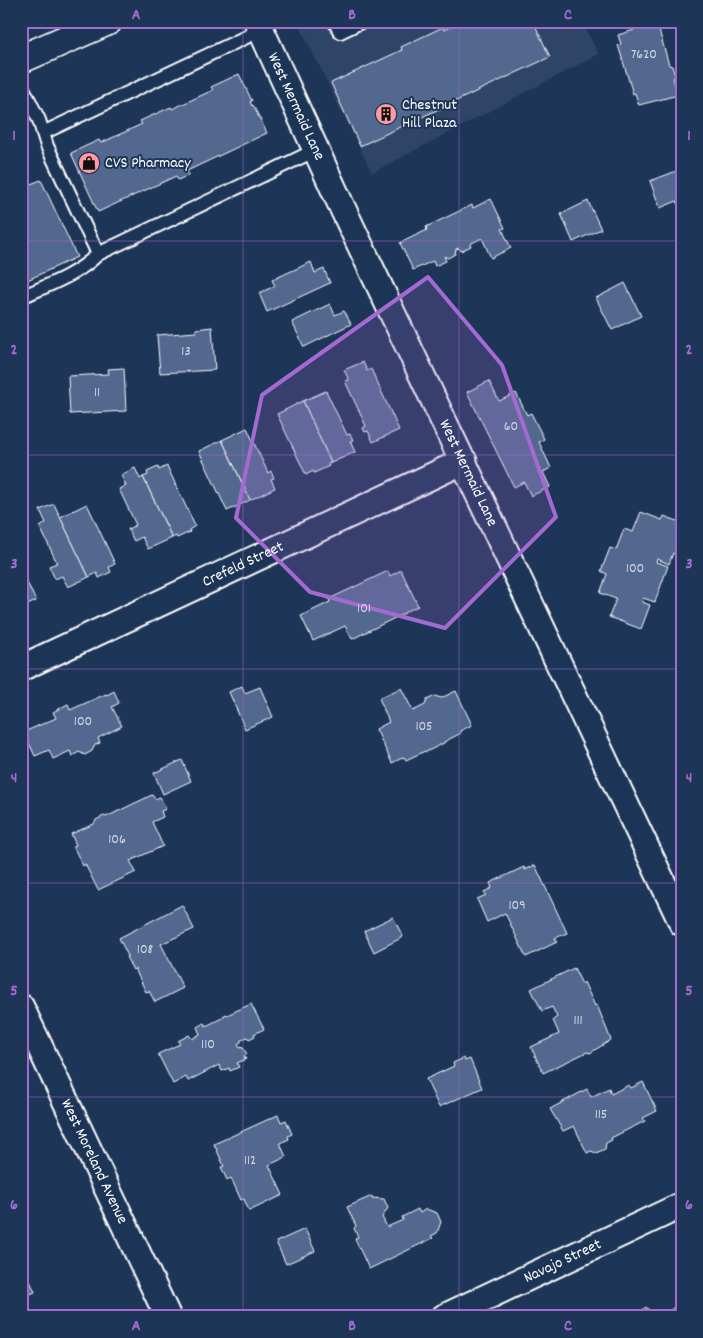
<svg xmlns="http://www.w3.org/2000/svg" width="703" height="1338" viewBox="0 0 703 1338" font-family="Dekko,sans-serif">
  <rect width="100%" height="100%" fill="#1d3557"/>
  <filter id="ink" filterUnits="userSpaceOnUse"><feTurbulence type="fractalNoise" baseFrequency=".02" numOctaves="2"/><feDisplacementMap in="SourceGraphic" scale="10" xChannelSelector="R" yChannelSelector="G"/><feConvolveMatrix kernelMatrix="1 2 1 2 8 2 1 2 1" color-interpolation-filters="sRGB"/></filter>
  <g filter="url(#ink)">
    <!-- built -->
    <path fill="#2d4468" d="M297 21H581L599 54 372 173Z"/>
    <!-- building -->
    <g fill="#52688f" stroke="#fff">
      <path d="M462 21H533L550 57 360 146 331 83 402 50 401 47 443 27 444 30Z"/>
      <path d="M657 23 669 65 672 66 675 76 673 78 678 95 639 105 635 93 633 94 618 45 621 44 618 35 634 30 633 28 643 25V27Z"/>
      <path d="M239 74 252 101 250 102 252 106 253 105 267 133 187 171 189 175 178 180 176 176 98 212 71 153 99 140 101 143 142 124 140 121 171 107 172 109 213 90 211 87Z"/>
      <path d="M682 169V212L677 201 660 208 650 181Z"/>
      <path d="M41 180 77 257 21 283V183L26 181 28 185Z"/>
      <path d="M491 199 505 228 502 229 511 248 491 258 482 238 470 244 471 246 461 251 459 248 456 249 455 254 448 258 444 256 446 261 435 266 433 261 413 270 400 243 427 230 426 227 472 205 473 208Z"/>
      <path d="M588 201 601 229 573 242 561 214Z"/>
      <path d="M311 262 315 273 324 269 330 283 267 312 259 293 275 286 272 280Z"/>
      <path d="M625 283 641 316 612 330 596 298Z"/>
      <path d="M330 304 335 315 344 311 351 324 304 347 292 322Z"/>
      <path d="M212 327 215 370 160 373 157 335 196 332V329Z"/>
      <path d="M363 362 367 371 371 369 399 430 373 442 368 431 365 432 363 428 366 426 345 381 349 380 344 370Z"/>
      <path d="M124 368 126 411 70 414 68 376 109 374 108 369Z"/>
      <path d="M489 381 499 401 516 393 527 415 531 413 544 439 539 442 551 468 543 472 550 487 531 496 524 482 514 487 467 392Z"/>
      <path d="M326 391 347 435 350 434 353 440 350 441 355 452 331 463 303 401Z"/>
      <path d="M303 401 331 463 328 464 329 466 314 473 313 471 306 475 277 414Z"/>
      <path d="M247 428 268 473 271 471 274 478 271 479 275 488 250 500 222 440Z"/>
      <path d="M222 440 250 500 227 511 199 451Z"/>
      <path d="M167 466 195 526 189 530 190 532 177 538 176 536 172 538 143 477 148 475 147 472 158 467 159 470Z"/>
      <path d="M135 468 140 479 143 477 172 538 148 549 142 537 134 541 128 529 136 525 119 489 126 486 121 475Z"/>
      <path d="M54 504 89 577 68 587 62 576 55 579 49 566 57 563 40 527 46 523 40 510Z"/>
      <path d="M87 504 115 564 109 567 111 572 99 578 97 573 89 577 60 517Z"/>
      <path d="M641 512 662 520 664 516 680 522 679 525 682 526V556L673 553 669 564 657 559 656 562 668 566 655 602 643 598 642 602 650 605 641 629 609 617 616 599 600 593 607 574 601 571 610 548 616 550 624 529 633 532Z"/>
      <path d="M21 570 36 601 21 608Z"/>
      <path d="M401 570 418 606 405 612V613L352 639 345 626 313 641 301 616 330 602 329 599 388 571 390 576Z"/>
      <path d="M242 686 245 693 260 687 273 717 245 729 229 692Z"/>
      <path d="M401 688 413 711 425 705 427 700 435 696 441 698 456 691 472 725 460 731 461 733 444 742V743L426 752 425 751 406 760 404 757 392 763 376 729 389 722 379 698Z"/>
      <path d="M114 691 119 703 112 707 122 726 98 738 100 743 95 745 92 751 85 755 79 752 72 756 70 751 53 759 49 750 35 756 24 732 56 718 53 712 68 704 70 710 106 694 107 695Z"/>
      <path d="M182 760 191 781 163 794 154 773Z"/>
      <path d="M152 795 155 799 160 797 166 809 161 811 163 817 152 822 163 846 130 861 136 872 98 890 85 864 83 866 73 846 76 845 71 834 94 824 96 820 104 816 106 817Z"/>
      <path d="M535 865 567 933 555 938 557 942 526 957 505 913 487 922 477 899 486 895 484 892 492 888 490 883 524 867 525 870Z"/>
      <path d="M182 905 194 929 161 944 183 988 155 1002 149 991 146 992 135 969 133 970 126 957 128 956 119 938Z"/>
      <path d="M393 917 403 937 374 952 364 931Z"/>
      <path d="M574 968 582 984 584 982 595 1006 597 1005 611 1040 590 1053 587 1052 543 1073 531 1047 559 1034 553 1020 557 1017 552 1007 542 1011 531 989Z"/>
      <path d="M251 1004 264 1029 254 1034 255 1036 249 1039 247 1037 241 1040V1042L238 1044 240 1047 242 1046 247 1054 244 1056 246 1059 237 1063 239 1067 230 1071 229 1068 222 1071 219 1065 188 1081 186 1077 173 1084 158 1054 180 1044 178 1041 189 1035 192 1039 200 1034 197 1027 204 1023 206 1026 224 1017 223 1016 226 1014 227 1015Z"/>
      <path d="M464 1058 465 1061 470 1059 482 1088 439 1107 426 1079 454 1066 453 1063Z"/>
      <path d="M643 1082 657 1111 643 1118 645 1121 611 1138 612 1140 606 1143 605 1149 596 1153 591 1151 587 1153 574 1126 563 1131 550 1109 587 1089 591 1097 609 1088 611 1094 629 1085 631 1088Z"/>
      <path d="M278 1115 281 1122 286 1120 292 1134 288 1136 289 1139 280 1143 286 1157 269 1165 283 1195 249 1211 244 1199 241 1200 231 1178 227 1180 221 1167 224 1166 214 1144Z"/>
      <path d="M372 1196V1198L384 1199 388 1208 382 1217 387 1227 403 1220 402 1217 418 1209 420 1213 426 1209 437 1213 441 1222 437 1233 431 1236 433 1238 369 1269 355 1239 358 1237 354 1228 356 1226 347 1207Z"/>
      <path d="M305 1229 315 1251 286 1264 276 1242Z"/>
      <path d="M21 1266H23L35 1292 21 1298Z"/>
      <path d="M676 1305 682 1312V1317H663Z"/>
      <path d="M646 1307 655 1317H634Z"/>
    </g>
    <g fill="none" stroke-linecap="round" stroke-linejoin="round">
      <!-- lane casing -->
      <g stroke="#fff" stroke-width="16">
        <g id="lane">
          <path d="M334 21 340 32 363 21"/>
          <path d="M21 84 39 120 43 133 261 30"/>
          <path d="M43 133 47 146 98 254 316 150"/>
          <path d="M21 297C49 285 77 275 98 254"/>
        </g>
      </g>
      <!-- street casing -->
      <g stroke="#fff" stroke-width="29">
        <g id="street">
          <path id="s1" d="M257 21 342 207 682 923"/>
          <path id="s2" d="M21 668 464 461"/>
          <path id="s3" d="M21 1007 168 1317"/>
          <path id="s4" d="M444 1317 682 1205"/>
        </g>
      </g>
      <!-- primary casing -->
      <g stroke="#fff" stroke-width="31">
        <path id="primary" d="M21 59 108 21"/>
      </g>
      <!-- lane -->
      <use href="#lane" stroke="#1d3557" stroke-width="12"/>
      <!-- street -->
      <use href="#street" stroke="#1d3557" stroke-width="25"/>
      <!-- primary -->
      <use href="#primary" stroke="#1d3557" stroke-width="28"/>
    </g>
  </g>
  <!-- marked area -->
  <path fill="#a36bd2" fill-opacity="0.2" stroke="#a36bd2" stroke-width="4" stroke-linejoin="round" d="M428 277 502 365 556 517 445 628 310 592 236 518 262 395Z"/>
  <!-- grid -->
  <path fill="none" stroke="#a36bd2" stroke-width="1" stroke-opacity="0.55" d="M243 21V1317M459 21V1317M21 241H682M21 455H682M21 669H682M21 883H682M21 1097H682"/>
  <!-- icons -->
  <defs>
    <g id="building-disc" transform="scale(1.125)"><circle r="9.5" fill="#ff9aa2" stroke="#1d3557"/><path d="M-4-6H4V6H1V3H-1V6H-4ZM-2.5-4.3h1.7v1.8h-1.7ZM.8-4.3h1.7v1.8H.8ZM-2.5-1h1.7V.8h-1.7ZM.8-1h1.7V.8H.8Z" fill="#111"/></g>
    <g id="shop-disc" transform="scale(1.125)"><circle r="9.5" fill="#ff9aa2" stroke="#1d3557"/><path d="M-5-2.5h2.3a2.7 3.5 0 0 1 5.4 0H5L5.5 6h-11ZM-1.5-2.5h3a1.5 2.3 0 0 0-3 0Z" fill="#111"/></g>
  </defs>
  <g fill-rule="evenodd">
    <use href="#building-disc" x="386" y="114"/>
    <use href="#shop-disc" x="89" y="163"/>
  </g>
  <g text-anchor="middle" dominant-baseline="central" stroke-width="4" stroke-linejoin="round" paint-order="stroke">
    <!-- number labels -->
    <g font-size="14" fill="#d4d9e3">
      <text x="644" y="55">7620</text>
      <text x="186" y="352">13</text>
      <text x="97" y="393">11</text>
      <text x="511" y="427">60</text>
      <text x="635" y="569">100</text>
      <text x="364" y="609">101</text>
      <text x="83" y="722">100</text>
      <text x="424" y="727">105</text>
      <text x="117" y="840">106</text>
      <text x="517" y="906">109</text>
      <text x="145" y="950">108</text>
      <text x="578" y="1021">111</text>
      <text x="208" y="1045">110</text>
      <text x="601" y="1115">115</text>
      <text x="250" y="1161">112</text>
    </g>
    <!-- poi labels -->
    <g font-size="16" fill="#fff" stroke="#1d3557" text-anchor="start">
      <text x="402" y="105">Chestnut<tspan x="402" dy="18">Hill Plaza</tspan></text>
      <text x="105" y="163">CVS Pharmacy</text>
    </g>
    <!-- street labels -->
    <g font-size="16" fill="#fff" stroke="#1d3557">
      <text stroke="none"><textPath href="#s1" startOffset="94">West Mermaid Lane</textPath></text>
      <text stroke="none"><textPath href="#s1" startOffset="499">West Mermaid Lane</textPath></text>
      <text stroke="none"><textPath href="#s2" startOffset="245">Crefeld Street</textPath></text>
      <text stroke="none"><textPath href="#s3" startOffset="171">West Moreland Avenue</textPath></text>
      <text stroke="none"><textPath href="#s4" startOffset="131">Navajo Street</textPath></text>
    </g>
  </g>
  <!-- margin -->
  <rect width="703" height="1338" fill="none" stroke="#1d3557" stroke-width="55"/>
  <rect x="28" y="28" width="648" height="1282" fill="none" stroke="#a36bd2" stroke-width="2"/>
  <g font-size="16" text-anchor="middle" font-weight="bold" fill="#a36bd2">
    <text x="136" y="19">A</text>
    <text x="352" y="19">B</text>
    <text x="568" y="19">C</text>
    <text x="14" y="140">1</text>
    <text x="689" y="140">1</text>
    <text x="14" y="354">2</text>
    <text x="689" y="354">2</text>
    <text x="14" y="568">3</text>
    <text x="689" y="568">3</text>
    <text x="14" y="782">4</text>
    <text x="689" y="782">4</text>
    <text x="14" y="995">5</text>
    <text x="689" y="995">5</text>
    <text x="14" y="1209">6</text>
    <text x="689" y="1209">6</text>
    <text x="136" y="1330">A</text>
    <text x="352" y="1330">B</text>
    <text x="568" y="1330">C</text>
  </g>
</svg>
